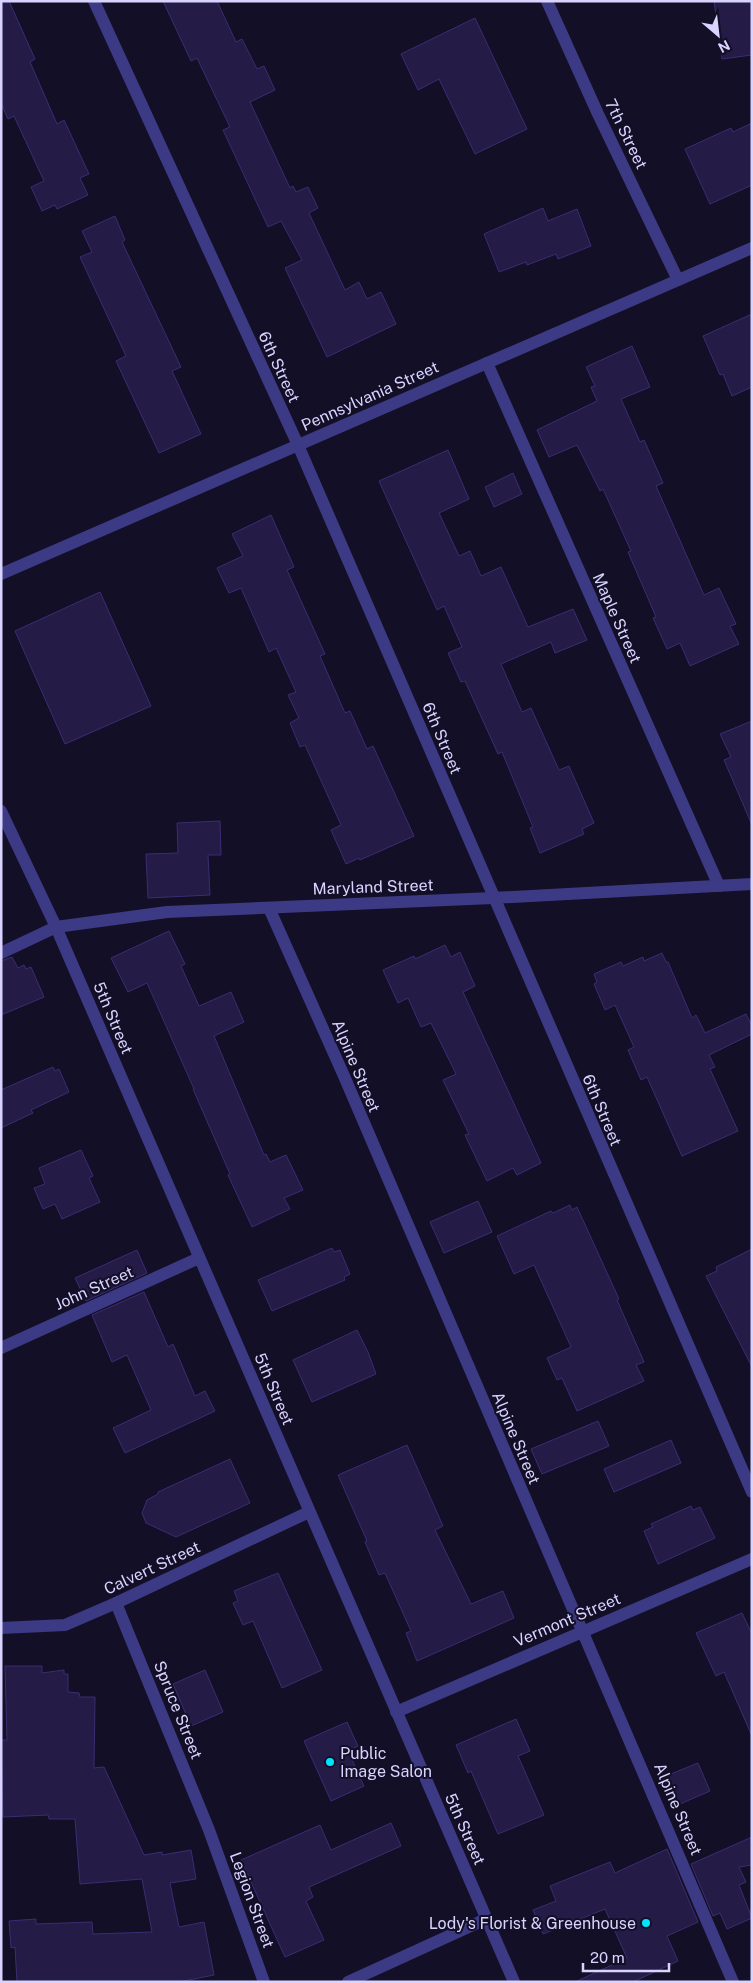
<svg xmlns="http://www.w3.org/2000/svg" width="753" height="1983" viewBox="0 0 753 1983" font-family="'Public Sans',sans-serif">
  <rect width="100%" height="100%" fill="#130f26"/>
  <!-- building -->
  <g fill="#241b47" stroke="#3b2d73">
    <path d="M1 1H9L35 59 30 62 57 124 64 120 89 174 80 178 88 195 57 209 55 205 42 211 31 187 44 181 14 116 8 119 1 103Z"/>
    <path d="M163 1H217L236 42 242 39 257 69 264 66 275 90 250 102 290 188 293 186 296 192 308 187 318 208 309 213 345 290 359 282 367 299 381 292 396 324 327 357 285 268 302 260 281 221 268 227 223 130 230 127 197 58 191 61Z"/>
    <path d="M714 1H752V55L722 59Z"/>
    <path d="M475 18 527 129 475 154 439 79 418 90 401 54Z"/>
    <path d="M752 123V185L710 204 685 149 731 128 733 132Z"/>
    <path d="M543 208 548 221 577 209 591 246 558 259 556 254 527 265 526 262 499 272 484 234Z"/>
    <path d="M115 216 125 240 122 242 181 367 172 371 201 434 159 453 116 361 126 356 80 257 92 252 82 231Z"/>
    <path d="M752 314V387L732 396 723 374 720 375 703 336Z"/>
    <path d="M632 346 650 387 621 399 640 442 644 440 663 483 656 486 704 595 719 588 736 624 730 626 739 644 690 666 680 643 667 649 653 618 656 617 628 552 631 551 603 489 600 491 577 445 549 457 537 430 597 401 591 387 595 386 586 367Z"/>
    <path d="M448 450 469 499 439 513 459 556 470 551 481 576 501 567 528 627 573 609 587 640 555 653 551 642 501 664 522 712 531 708 559 770 569 766 594 823 582 829 584 834 540 853 530 828 533 827 502 752 498 754 465 681 461 682 448 653 462 647 444 606 437 610 379 481Z"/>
    <path d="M513 473 522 494 494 507 485 487Z"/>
    <path d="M271 515 294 567 287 570 325 654 320 656 345 713 350 711 367 749 373 746 414 836 360 860 359 858 346 864 331 830 341 825 305 745 300 747 290 723 299 718 288 695 296 692 276 648 269 652 241 588 229 593 217 568 243 556 232 534Z"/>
    <path d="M100 592 151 706 65 744 15 631Z"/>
    <path d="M752 721V825L724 760 731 757 720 734Z"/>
    <path d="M220 821 221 855H208L210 895 148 898 146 854 178 853 177 823Z"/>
    <path d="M169 931 185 964 181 966 199 1006 231 992 244 1022 214 1036 264 1155 266 1154 270 1162 286 1155 303 1190 284 1198 290 1209 252 1227 228 1175 230 1174 193 1089H194L147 983 128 992 111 958Z"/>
    <path d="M445 945 451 957 460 952 475 986 463 992 541 1163 517 1175 513 1168 487 1181 465 1135 469 1134 443 1080 456 1074 431 1023 421 1027 408 998 398 1003 383 970 414 956 415 959Z"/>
    <path d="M662 953 666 962H668L692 1018 696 1015 705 1033 746 1014 752 1026V1034L709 1055 715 1067 710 1069 738 1131 682 1156 647 1077 641 1080 628 1050 634 1047 615 1005 605 1010 594 984 597 982 594 974 621 962 623 966 643 957 644 961Z"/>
    <path d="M12 957 18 968 24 965 26 969 31 967 44 997 1 1015V961Z"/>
    <path d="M53 1067 55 1071 59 1069 69 1092 31 1110 33 1113 1 1128V1090Z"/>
    <path d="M81 1150 93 1176 89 1178 100 1202 62 1219 55 1204 43 1209 34 1188 45 1184 39 1168Z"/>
    <path d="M478 1201 492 1232 444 1253 430 1222Z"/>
    <path d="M570 1205 572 1210 577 1207 619 1299 617 1300 644 1362 636 1365 644 1381 577 1411 562 1378 557 1380 547 1358 571 1347 534 1265 514 1274 497 1236 551 1211 553 1213Z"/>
    <path d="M332 1248 334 1252 340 1250 350 1274 344 1277 345 1280 272 1311 258 1280Z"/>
    <path d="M752 1249V1367L706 1276 717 1271 716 1267Z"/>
    <path d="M137 1250 147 1273 86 1301 75 1278Z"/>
    <path d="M144 1292 168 1347 173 1344 195 1396 205 1391 215 1411 125 1453 113 1428 151 1410 127 1355 112 1362 92 1315Z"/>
    <path d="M357 1330 368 1352 376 1374 312 1402 293 1360Z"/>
    <path d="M598 1421 609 1446 542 1474 531 1449Z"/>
    <path d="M671 1440 681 1463 614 1492 604 1469Z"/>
    <path d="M407 1445 443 1526 435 1530 471 1604 503 1591 514 1618 417 1661 406 1633 411 1631 385 1573 379 1575 365 1542 367 1541 338 1475Z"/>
    <path d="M230 1459 250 1503 176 1537 146 1523 142 1513 147 1500 158 1494V1492Z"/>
    <path d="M691 1506 693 1510 700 1507 715 1538 658 1564 644 1531 653 1527 651 1524Z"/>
    <path d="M278 1573 322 1670 282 1688 253 1621 243 1625 233 1603 238 1601 234 1591Z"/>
    <path d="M742 1613 752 1634V1736L724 1672 716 1676 696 1633Z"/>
    <path d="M5 1666H42V1673L64 1670V1674H68V1692L79 1693 80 1697H95L94 1768 104 1767 144 1855 162 1852V1855L191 1850 196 1879 170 1883 179 1927 204 1922 214 1975 179 1982H17L15 1947 11 1948 9 1921 36 1919V1924L92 1922 93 1934 152 1932 142 1879 80 1884 75 1819H49L48 1815 3 1817 1 1740H7Z"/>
    <path d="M205 1670 223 1712 191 1726 173 1684Z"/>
    <path d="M516 1719 530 1751 518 1756 544 1815 498 1834 471 1771 468 1773 456 1745Z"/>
    <path d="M347 1722 358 1746 348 1751 364 1786 331 1801 304 1741Z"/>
    <path d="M698 1763 710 1791 673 1807 661 1778Z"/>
    <path d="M391 1823 401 1846 309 1887 313 1897 306 1901 324 1940 285 1957 241 1860 320 1825 331 1850Z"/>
    <path d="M752 1837V1865L739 1867 746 1882 739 1885 752 1918 727 1929 720 1913 713 1916 691 1864Z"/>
    <path d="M667 1849 698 1922 667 1936 678 1961 633 1982H575L627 1958 605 1909 543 1934 533 1910 556 1901 550 1886 610 1862 615 1873Z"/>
  </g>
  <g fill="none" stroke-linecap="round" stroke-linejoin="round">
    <!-- minor -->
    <g stroke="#3d3a85" stroke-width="12">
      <path d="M94 1 298 445 752 1492"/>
      <path d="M547 1 598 114 678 280"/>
      <path d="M487 363 719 886"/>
      <path d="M1 574 752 248"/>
      <path d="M269 908 344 1076 733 1982"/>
      <path d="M1 953 56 927 167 912 493 898 752 884"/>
      <path d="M1 1348 199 1258"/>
      <path d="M116 1603 209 1830 264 1982"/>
      <path d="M1 1628 65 1625 116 1603 309 1512"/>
      <path d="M396 1712 752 1559"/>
      <path d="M348 1982 486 1919"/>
    </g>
    <!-- tertiary -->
    <path stroke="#3d3a85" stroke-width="12" d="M1 811 56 927 514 1982"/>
  </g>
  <!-- markers -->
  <g fill="#00e5ff" stroke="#130f26" stroke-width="2">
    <circle cx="330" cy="1762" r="5"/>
    <circle cx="646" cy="1923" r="5"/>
  </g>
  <g text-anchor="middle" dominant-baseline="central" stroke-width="4" stroke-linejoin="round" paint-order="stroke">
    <!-- street labels -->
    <g font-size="16" fill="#d9d4ff" stroke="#130f26">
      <text transform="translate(626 134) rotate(64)">7th Street</text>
      <text transform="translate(279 367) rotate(65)">6th Street</text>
      <text transform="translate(370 396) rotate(-24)">Pennsylvania Street</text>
      <text transform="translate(617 618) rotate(66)">Maple Street</text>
      <text transform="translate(442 738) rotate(67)">6th Street</text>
      <text transform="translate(373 887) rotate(-2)">Maryland Street</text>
      <text transform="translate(113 1018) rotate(67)">5th Street</text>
      <text transform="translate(356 1066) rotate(67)">Alpine Street</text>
      <text transform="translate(602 1110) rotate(67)">6th Street</text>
      <text transform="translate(94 1288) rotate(-24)">John Street</text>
      <text transform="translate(274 1389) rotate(67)">5th Street</text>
      <text transform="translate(516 1438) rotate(67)">Alpine Street</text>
      <text transform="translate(152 1568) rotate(-25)">Calvert Street</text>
      <text transform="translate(567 1620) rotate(-23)">Vermont Street</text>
      <text transform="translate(178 1710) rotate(68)">Spruce Street</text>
      <text transform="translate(678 1809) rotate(67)">Alpine Street</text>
      <text transform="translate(465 1829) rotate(66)">5th Street</text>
      <text transform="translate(252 1900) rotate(70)">Legion Street</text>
    </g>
    <!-- poi labels -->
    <g font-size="16" fill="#d9d4ff" stroke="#130f26" text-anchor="start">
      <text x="340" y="1753">Public<tspan x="340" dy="18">Image Salon</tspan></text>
      <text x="636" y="1923" text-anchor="end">Lody's Florist &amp; Greenhouse</text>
    </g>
  </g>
  <!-- border -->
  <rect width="753" height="1983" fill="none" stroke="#d9d4ff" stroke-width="5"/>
  <!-- north arrow -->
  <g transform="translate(718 35) rotate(152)" stroke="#130f26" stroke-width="4" paint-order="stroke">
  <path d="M0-4L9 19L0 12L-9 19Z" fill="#d9d4ff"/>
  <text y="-8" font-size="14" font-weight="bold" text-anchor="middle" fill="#d9d4ff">N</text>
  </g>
  <!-- scale -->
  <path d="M583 1963v8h86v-8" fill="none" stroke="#d9d4ff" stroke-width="2.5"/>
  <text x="590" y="1963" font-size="15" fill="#d9d4ff" stroke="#130f26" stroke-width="4" paint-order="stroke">20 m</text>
</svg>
